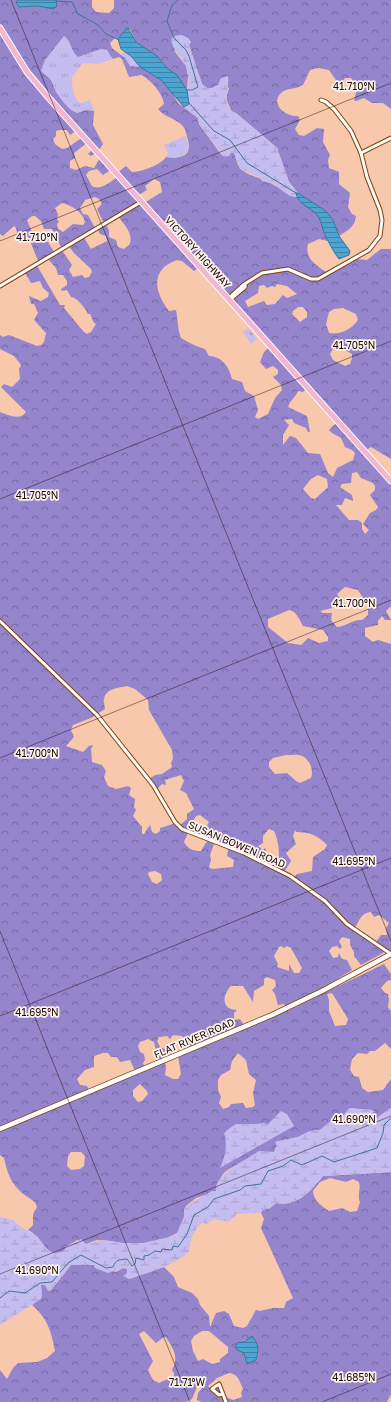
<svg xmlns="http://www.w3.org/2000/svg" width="391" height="1402" viewBox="0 0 391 1402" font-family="'Golos Text',sans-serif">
  <defs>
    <pattern id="grass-tufts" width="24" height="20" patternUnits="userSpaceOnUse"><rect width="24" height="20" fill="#c5bcf0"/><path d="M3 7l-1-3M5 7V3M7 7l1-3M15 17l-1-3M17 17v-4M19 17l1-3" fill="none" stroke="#a9a0cc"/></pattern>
    <pattern id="forest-crowns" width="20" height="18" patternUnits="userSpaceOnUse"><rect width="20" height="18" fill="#9485cd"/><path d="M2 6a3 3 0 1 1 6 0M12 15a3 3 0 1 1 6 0" fill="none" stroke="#786ba4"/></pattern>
    <pattern id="wetland-marsh" width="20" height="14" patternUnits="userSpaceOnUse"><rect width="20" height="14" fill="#c5bcf0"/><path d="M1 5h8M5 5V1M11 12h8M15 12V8" fill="none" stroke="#a9a0cc"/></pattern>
    <pattern id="cemetery-stones" width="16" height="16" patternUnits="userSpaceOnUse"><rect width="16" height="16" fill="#c5bcf0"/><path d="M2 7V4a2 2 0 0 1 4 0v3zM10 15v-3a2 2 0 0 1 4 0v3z" fill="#a9a0cc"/></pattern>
    <pattern id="water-rules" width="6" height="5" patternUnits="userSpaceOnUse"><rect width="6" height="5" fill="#4ca5d1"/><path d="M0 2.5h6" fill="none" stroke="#3f84a7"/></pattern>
  </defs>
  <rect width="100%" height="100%" fill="#f7c8ac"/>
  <!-- grass -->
  <g fill="url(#grass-tufts)">
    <path d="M64 36 68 39 75 55 103 48 111 54 113 59 98 64 83 63 72 77C72 85 73 100 81 103L90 100 94 111 86 110 77 113 71 110 64 103 56 92 51 80 41 71 45 60Z"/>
    <path d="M125 52 132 57 140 67 130 66 121 54Z"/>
    <path d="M185 136 189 147 188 151 180 157H166L168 153 164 145Z"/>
  </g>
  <!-- forest -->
  <g fill="url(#forest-crowns)" fill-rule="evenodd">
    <path d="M0 0H18L16 2 22 7 38 6 53 9 56 0H92V7L96 12 109 13 114 8V0H391V109L383 103H372L364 98 356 101 354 100 358 86 351 78H345L342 82 338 83 329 70 318 68 310 70 303 85C297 89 288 88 282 92 269 103 285 117 298 116L300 120 295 129 299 135 304 136 317 128 324 129 323 142 330 155 328 160 329 168 339 172V184L350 193 348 207 352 214 356 216C355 227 348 230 339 236L333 220 326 211 298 193 289 182 277 148 236 113 232 112 226 99 229 88 218 85 212 88H207L202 84 189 45 191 42C187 36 182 35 174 36L175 52 186 66 188 76 187 90 177 76 167 68 157 56 136 42 130 29H126L118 39 115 38 110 43 112 48 125 58 130 66 140 67 161 80 169 87 178 103 198 118 199 124 220 153 223 156H229L231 152 234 153C237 159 236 165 242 170 249 176 264 179 272 184 281 188 286 196 297 197 302 205 310 207 317 214 323 221 324 232 328 241L319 239 308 244C304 259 318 267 330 274L357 259 367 260 381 249H391V459L371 447 365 451 391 480V606L386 611 391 620H385L382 616 378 621V625L365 628V636L373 642 378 640 391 644V954L384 951 383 953 361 965 354 956V952L350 945V939L342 937 339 941 342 947 340 949 337 946 332 947 329 951 333 958 338 957 339 953 342 959 347 960 352 970 316 992 285 1006 284 1004 278 1005 275 994 272 990 276 986 275 980 267 977 264 979V985L254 991 253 1002 243 986H231C222 995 221 1010 237 1010L234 1013V1020L240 1019 245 1027 289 1010 384 964 391 974V980L387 981 381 988 385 993 388 994 389 999 388 1007 391 1011V1049L385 1043 375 1051H370L367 1054 358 1053 352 1059 350 1070 354 1076 359 1077 362 1088 368 1092 383 1090 391 1079V1108L371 1122 370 1117 374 1111 351 1108 342 1117 332 1120 320 1130 310 1131 298 1137 275 1142 277 1145 274 1152H258C249 1161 229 1166 222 1175 220 1180 218 1186 216 1191L196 1198 187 1205 184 1209V1217L177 1233 167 1238 144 1243H122L111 1241 97 1240 86 1244 77 1240 66 1247 63 1252C60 1252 57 1254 54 1253 45 1252 38 1234 28 1230L33 1225V1214L37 1207C35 1199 27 1198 21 1192 10 1182 7 1172 4 1158L0 1155V412C8 415 20 421 26 412L1 387 4 384 12 387 20 379 19 369 21 365 14 356 0 349V335L3 337 9 335 37 346 41 345 44 342 46 333 34 320 38 313 34 304H31L29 296 41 301 48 297 49 293 43 288 40 281 31 283 24 271 36 264 60 305H65L64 308 83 331 87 334 91 332 96 324 94 323 90 314H88C85 308 78 298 71 297L67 290 62 291 61 289 67 285V281L63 275H58L56 268 47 258 39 262C34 254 30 234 22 231L17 233 16 228 14 226 3 236 0 234ZM64 36C71 40 71 52 78 57L101 49 107 50 113 59 119 57 122 59 129 77 142 75C152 82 162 92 164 104L158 109C165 118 178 118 185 129 186 135 189 141 189 147 189 158 174 159 166 157 161 165 141 172 132 172L126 166 117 173 118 176C111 182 100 191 92 186L86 175 89 171 97 169 103 175 112 169 101 156 94 168 85 166 76 170 70 168V161L75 158 74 153 88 142 94 148 88 154 91 156 98 152 103 144 93 125 94 111 86 110 77 113 71 110 64 103 56 92 51 80 41 71 45 60ZM59 130H67L70 135 77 130 83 137 67 148 62 149 55 144 53 139 56 136V131ZM154 179 160 182 162 192 144 203 137 196 147 190 145 186ZM95 197 99 199 102 204 97 209 104 223 97 228 100 234 106 236 107 241 91 249 83 236 95 228 88 215 83 214 80 208 85 200ZM62 203C71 205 83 212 85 222L83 225 73 224 63 232 58 229 57 224 59 222 57 219 58 214 55 208ZM32 216H35L41 221 44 229H52L61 247 68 245 74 253 91 269 92 272 89 277 85 278 82 275 73 277 69 270 72 265 61 249 54 252 48 242C42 241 39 238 38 233L32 232 27 220ZM118 216C124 225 133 232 130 244L124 249 118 247 116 240 109 237V230L105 223ZM177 260 182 261 194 271 200 267 270 346 264 352 260 362 266 369 273 366 278 370V374L273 377 281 385 282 390 275 398 268 414 258 419 255 417 258 410 254 396 245 391 242 382 232 379C229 367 223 357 209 356L205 349C197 347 188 342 181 338 177 328 178 319 176 310L169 311C154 292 150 269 177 260ZM277 284 287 286 297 294 287 298 283 295 275 304 267 305 264 301 248 307 245 301 258 293 259 286 264 285 267 288 272 286 275 287ZM298 307H303L307 312V317L300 322 292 314 293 311ZM343 308 356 314 358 320C352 329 340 335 329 333L326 324 329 312 334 309ZM341 348 352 354V358L350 364 345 366 333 360 330 354 333 349ZM308 388 338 421 329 430 332 433 341 438 345 447 352 450 355 453 353 460 337 468 333 477 328 473 320 454 308 453 296 438 290 436 283 445V435L289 425 284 420 292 419 294 423 306 428 308 432H310L307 416 288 407C290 400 296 397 298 391L303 392ZM357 472 361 478 373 483 375 486V490L370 495 378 507 376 510 370 513 363 524 369 530 365 534 362 529V523L358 520H349L336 505H342L345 498 353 501 352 495 340 487 342 484 351 483 352 473ZM318 475 327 479 328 487 315 499 311 498 303 489 311 479ZM345 587 358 590 368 606V615L362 620C353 619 347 626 337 627L331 620 332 613H323L320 611 332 608V604L342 598 339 597 337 594ZM289 610C297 612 299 619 303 626L323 630 328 637V641L319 643 308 638 301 645 288 643 268 627V619ZM127 686 135 689 148 700 149 710 172 750 173 758 171 763 172 767 162 774 155 775 149 779 157 789 162 784 166 785 165 780 181 775 184 781 180 790 186 793 194 809 187 814V819L179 826 176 823 160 828V831L156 834 152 832 150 825 144 834H142V827L133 816 136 810 134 807 135 799 129 795 131 788 128 786 116 789 108 786 104 777 106 771 102 765 92 762 91 749 93 745 89 746 83 752 66 746 74 737 71 730 73 725 91 718 105 709C105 706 103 702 104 699 106 688 119 688 127 686ZM286 755C291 755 298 754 302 756 310 759 314 771 311 778L300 783 296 781 287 773 275 774 269 767V762L273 758ZM200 815 209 822 202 835 229 845 227 856 234 860 233 867 212 869 209 867 211 860 210 855 214 844 207 841 201 851C193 851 188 849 184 842L188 833 184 830 189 824 192 823 196 816ZM269 829 274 831C278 839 279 848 279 858L273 866 265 862 268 856 265 848 263 850 258 846 263 843V836ZM295 830 296 832C310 832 317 835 327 845L325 849 313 857 312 871 297 874 294 877 284 872 291 861 286 853 296 844 293 836ZM155 871 161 874 162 880 157 884 152 882 148 874 149 872ZM371 912 374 917 379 915 389 923 386 928 387 935H381L376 942 354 929C360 921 360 913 371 912ZM281 946 284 948 287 946 291 948 302 968 299 973H294L289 964V971L277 967 278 964 274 956 279 947ZM332 993 348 1019 346 1025 335 1026 329 1011V1000L327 994ZM173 1035 182 1036 186 1041 188 1052 178 1056 181 1074 178 1079H173L165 1075 166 1068 165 1062 168 1060 166 1055 170 1053 169 1051 160 1047 157 1041 159 1037 167 1036 170 1039ZM148 1039 154 1042 159 1064 145 1069 143 1063 145 1060 144 1054 140 1052 138 1046 140 1042ZM103 1053H108L111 1057H117L120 1062 130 1060 136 1073 90 1092 87 1086 80 1085 77 1079 85 1070 94 1067V1056ZM238 1053 246 1060 249 1074 256 1080 253 1093 255 1105 253 1107 246 1108 243 1103 231 1104 229 1107 223 1109 219 1103 221 1097 218 1090V1080L221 1075 230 1070 232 1061ZM140 1084 147 1091 148 1094 142 1101 138 1102 133 1096V1090ZM266 1123 235 1139 245 1125ZM71 1152H81L85 1156 84 1166 80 1169 71 1170 67 1166 68 1156Z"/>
    <path d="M391 1172V1394L387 1402H202L197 1400 198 1393 203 1387 201 1385 197 1387 192 1399 186 1402H0V1370L7 1379 13 1368 18 1363 37 1362 47 1358 55 1351C51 1331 48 1319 32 1305L41 1298 42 1292 40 1285H46L50 1291 51 1290 71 1265H94L116 1272 123 1268 127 1269V1274L124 1276 129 1279 164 1267 174 1277 178 1287 192 1293 198 1299 200 1305 209 1316 210 1327 216 1313 224 1311 229 1314 234 1326 243 1328 247 1326 256 1310 260 1311 273 1308H284L286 1302 293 1298 261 1228 264 1219 261 1213 263 1210 270 1208 276 1203C297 1207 310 1192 323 1176ZM330 1178 346 1182 353 1179 359 1182C361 1189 357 1195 360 1202L357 1211 350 1212 342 1208 329 1211C321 1206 313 1200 313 1191L320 1182ZM144 1331 156 1343 164 1337H166C174 1350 179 1357 172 1370L174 1373V1376L159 1383 153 1380 148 1370 153 1361 139 1334ZM202 1331H209L228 1347V1353L220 1359V1362L212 1364 203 1359 198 1361 193 1351 191 1341 194 1336ZM248 1340 247 1364 241 1341ZM229 1373C239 1374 239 1381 243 1389L241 1393 242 1397 233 1400 223 1396 219 1387H216L212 1389 208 1386 217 1378Z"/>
  </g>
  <!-- wetland -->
  <g fill="url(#wetland-marsh)">
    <path d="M182 35 188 38 191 42 189 45 202 84 207 88H212L218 85 221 78 228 76C230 88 220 108 236 113L277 148 289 182 298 193 296 194 297 197 290 196 274 184 262 181 259 177 240 169 234 153H231L226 157 223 156 199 124 198 118 184 107 187 106C187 94 191 77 186 66 181 56 173 51 171 39L174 36Z"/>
    <path d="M351 1108C359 1110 368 1108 374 1111L370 1117 371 1122 391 1108V1172L323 1176C310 1192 297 1207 276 1203L270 1208 263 1210 261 1213C252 1212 245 1214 237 1214L229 1222 214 1219 206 1224 203 1222C193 1231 190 1238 189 1252 172 1266 150 1272 129 1279L123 1276 127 1273V1269L123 1268 108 1273 95 1268 94 1265H71L51 1290 48 1291 45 1285H41L42 1295 41 1299 0 1325V1217L14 1220 19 1226 37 1236 47 1249 53 1253 63 1252 66 1247 81 1239 86 1244 104 1240 122 1243H144L173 1236 177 1233 184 1217V1209L188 1205 212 1191H216C213 1175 248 1159 259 1151L274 1152 277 1145 275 1142 298 1137 310 1131 320 1130 332 1120 342 1117 348 1109Z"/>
    <path d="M281 1111 287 1114 294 1126 220 1168C225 1158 228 1144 224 1134L227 1130 236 1124H268Z"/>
  </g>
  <!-- cemetery -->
  <path fill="url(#cemetery-stones)" d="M248 328 257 339 251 344 243 332Z"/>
  <!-- water -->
  <g fill="url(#water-rules)" stroke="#3e7592">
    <path d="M18 0H56L57 6 53 9 38 6 19 7 16 2Z"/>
    <path d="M128 28 136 42 157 56 167 68 177 75 187 90 189 104 184 107 161 80 140 67 132 57 121 49 118 39 126 29Z"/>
    <path d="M296 193H298L326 211 333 220 339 236 350 251 349 255 339 259C333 251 328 242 324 232 321 226 322 221 317 215 311 207 298 205 296 193Z"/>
    <path d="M252 1336C259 1344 259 1350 256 1360L247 1364 244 1353 237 1350 235 1347 237 1343 246 1341Z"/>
  </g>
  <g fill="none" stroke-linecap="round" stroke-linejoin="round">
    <!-- stream -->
    <g stroke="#3e7592" stroke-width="1">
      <path d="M178 0 172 5 167 21 174 38 186 50 189 56 198 87 192 90H187"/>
      <path d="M56 1 72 2 78 14 98 25 106 34 119 40"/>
      <path d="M189 103 214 131 230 140 247 163 296 193"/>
      <path d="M0 1298 9 1291 25 1293 40 1283 52 1282 68 1263 81 1255 106 1268 113 1267C116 1259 119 1260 127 1259L132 1266 135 1264 136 1258 144 1260V1256L149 1255 155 1251 161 1252 162 1249 172 1250 173 1246 178 1247 187 1234 194 1215 208 1207 214 1199 240 1190 245 1186 261 1184 268 1171 283 1166 291 1160 302 1165 322 1156 334 1162 377 1148 383 1133 384 1125 391 1118"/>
    </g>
    <!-- minor casing -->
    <g stroke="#81400a" stroke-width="5">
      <g id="minor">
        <path d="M361 153 391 138"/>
        <path d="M0 286 141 202"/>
        <path d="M232 298 245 287V285"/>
        <path d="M230 300 232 295 243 285 262 273 288 269 311 279H318L369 250 380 236 382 220 380 210 367 177 361 153 351 131 334 109 326 102 321 100"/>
        <path d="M0 621 97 715 153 785 175 822 182 829 244 853 290 876 325 901 347 924 391 954"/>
        <path d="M223 1394 219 1395 212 1389 219 1384 226 1402"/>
      </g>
    </g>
    <!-- secondary casing -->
    <g stroke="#81400a" stroke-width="6">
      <path id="secondary" d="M0 1129 272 1015 322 991 391 954"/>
    </g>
    <!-- primary casing -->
    <g stroke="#fff" stroke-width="7">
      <path id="primary" d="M0 28 27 72 48 97 391 481"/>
    </g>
    <!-- minor -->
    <use href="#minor" stroke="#fff" stroke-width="3"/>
    <!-- secondary -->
    <use href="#secondary" stroke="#fff" stroke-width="4.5"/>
    <!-- primary -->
    <use href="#primary" stroke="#f2b6d1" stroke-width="5"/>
  </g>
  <!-- ticks -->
  <path fill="none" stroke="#1f0600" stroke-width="1" stroke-opacity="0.45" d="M11 0 391 941M0 241 391 83M0 499 391 341M0 758 391 600M0 931 190 1402M0 1016 391 858M0 1274 391 1116M322 1402 391 1374"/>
  <g text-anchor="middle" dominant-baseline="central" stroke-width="3.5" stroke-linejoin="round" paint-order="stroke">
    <!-- street labels -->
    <g font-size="10" fill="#1f0600" stroke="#faf2ee">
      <text transform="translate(198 252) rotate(48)">VICTORY HIGHWAY</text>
      <text transform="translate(237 844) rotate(23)">SUSAN BOWEN ROAD</text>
      <text transform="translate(194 1038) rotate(-23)">FLAT RIVER ROAD</text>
    </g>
  </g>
  <g font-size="10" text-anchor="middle" fill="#1f0600" stroke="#faf2ee" stroke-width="3.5" stroke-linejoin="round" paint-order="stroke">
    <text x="354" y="90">41.710°N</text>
    <text x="37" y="241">41.710°N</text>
    <text x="354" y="349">41.705°N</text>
    <text x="37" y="499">41.705°N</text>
    <text x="354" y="607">41.700°N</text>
    <text x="37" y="757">41.700°N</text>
    <text x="354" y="865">41.695°N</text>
    <text x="37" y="1016">41.695°N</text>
    <text x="354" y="1123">41.690°N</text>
    <text x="37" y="1274">41.690°N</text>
    <text x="354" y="1381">41.685°N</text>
    <text x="187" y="1386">71.71°W</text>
  </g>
</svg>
